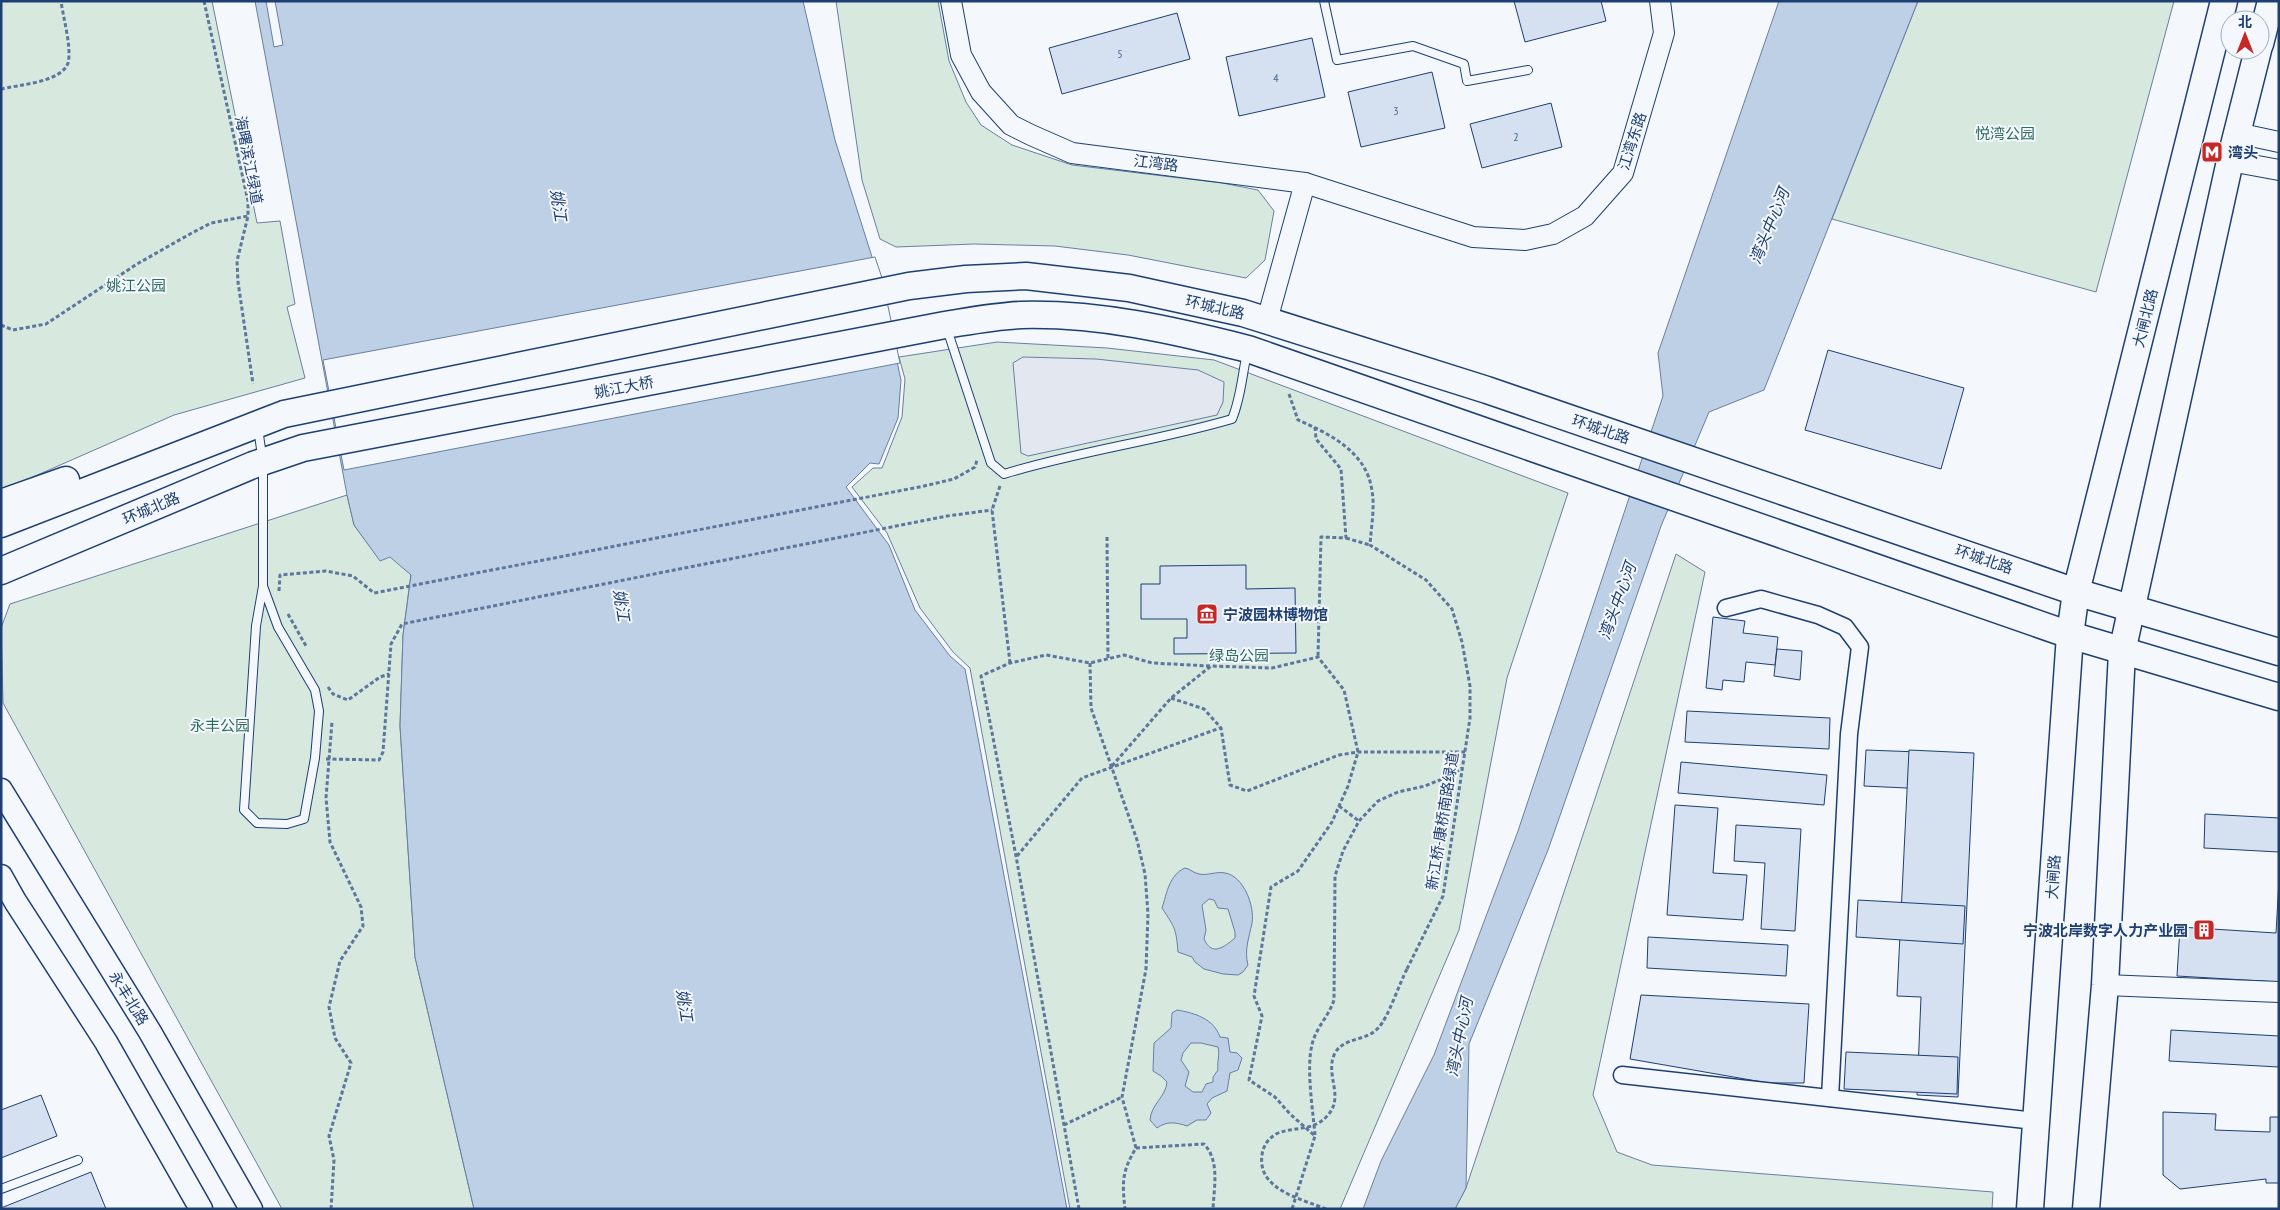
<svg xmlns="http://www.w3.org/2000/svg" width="2280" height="1210" viewBox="0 0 2280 1210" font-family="'PT Sans Narrow','Noto Sans SC',sans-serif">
  <rect width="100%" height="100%" fill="#f4f7fb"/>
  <!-- green -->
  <g fill="#d7e8df" stroke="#687fa3">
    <path d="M1 1H212L257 223 280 221 295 304 287 307 305 378 174 415 1 491Z"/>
    <path d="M836 1H938L949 61 966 102 981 125 1012 145 1072 165 1222 183 1258 190 1274 211 1265 260 1246 278 1128 255 1055 246 974 244 896 247 880 239 862 180Z"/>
    <path d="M1918 1H2174L2096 292 1832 219Z"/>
    <path d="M997 342 1107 348 1214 360 1568 493 1507 678 1459 930 1340 1209H1070L970 668 953 652 920 608 887 533 852 487 873 468H882L902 417 905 379 899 357Z"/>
    <path d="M347 495 354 525 380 560 390 556 411 574 403 635 400 726 415 957 474 1209H282L3 703 1 628 10 604Z"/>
    <path d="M1676 554 1705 572 1593 1095 1617 1152 1652 1165 1993 1192 1992 1209H1455L1466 1188Z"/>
  </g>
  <!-- parking -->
  <path fill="#e3e8f0" stroke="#687fa3" d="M1023 357 1096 359 1198 370 1224 382 1223 402 1217 415 1028 456 1021 453 1013 363Z"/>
  <!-- water -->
  <g fill="#bed0e5" stroke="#687fa3" fill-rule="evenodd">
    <path d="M255 1H803L835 140 879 279 901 380 898 418 879 464 870 463 846 487 889 545 915 610 950 656 965 669 1067 1209H474L415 957 400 726 403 635 411 575 390 557 380 561 354 525 347 495Z"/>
    <path d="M1779 1H1918L1764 390 1709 412 1661 526 1548 850 1469 1044 1466 1188 1455 1209H1363L1381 1161 1434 1055 1518 831 1663 396 1658 353Z"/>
    <path d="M1185 868C1191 869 1193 873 1199 874 1207 876 1217 871 1225 873 1244 876 1255 907 1252 923 1249 938 1244 950 1248 965L1243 972 1238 975 1223 974 1204 969 1195 962 1192 957 1178 952C1176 928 1175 928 1162 908 1167 893 1169 875 1185 868ZM1209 899 1214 900 1218 908 1228 909 1235 932V938C1224 947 1212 957 1204 939L1206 930 1202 905Z"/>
    <path d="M1177 1010C1195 1013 1214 1019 1220 1037L1228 1038 1230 1052 1237 1053 1242 1058 1238 1070 1230 1073 1227 1091 1212 1098 1207 1104 1211 1113 1206 1120H1197L1187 1126C1175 1122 1167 1121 1157 1128L1150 1120C1151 1104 1166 1097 1167 1082L1161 1076 1153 1071 1154 1043 1171 1028 1172 1013ZM1191 1043H1201L1218 1047C1220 1055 1217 1061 1218 1070L1213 1077V1082L1206 1084 1202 1092H1193L1185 1086 1189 1072 1181 1060 1183 1053Z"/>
  </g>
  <!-- pier -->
  <g fill="#f4f7fb" stroke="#687fa3">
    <path d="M266 1H275L283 45 274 47Z"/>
    <path d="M875 257 882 278 900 363 344 470 323 360Z"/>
  </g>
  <!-- building -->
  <g fill="#d5e0f0" stroke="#1d3f73">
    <path d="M1514 1H1601L1606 21 1525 42Z"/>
    <path d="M1177 13 1190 59 1062 94 1049 48Z"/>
    <path d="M1312 38 1325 97 1239 116 1226 57Z"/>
    <path d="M1432 72 1445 128 1361 147 1348 92Z"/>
    <path d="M1551 103 1562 147 1482 168 1470 124Z"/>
    <path d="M1828 350 1964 388 1941 469 1805 430Z"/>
    <path d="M1246 565V589L1295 588 1296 653 1174 654V638H1187V619H1141V584H1160V566Z"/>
    <path d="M1713 617 1745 621 1743 633 1778 637 1775 665 1746 662 1744 682 1723 680 1722 690 1706 688Z"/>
    <path d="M1777 649 1802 651 1800 680 1774 676Z"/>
    <path d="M1687 711 1830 718 1829 749 1685 742Z"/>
    <path d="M1866 750 1972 754 1970 791 1864 786Z"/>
    <path d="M1909 750 1974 753 1958 1097 1917 1095 1921 997 1897 996Z"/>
    <path d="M1681 762 1827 775 1824 805 1678 793Z"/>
    <path d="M1675 805 1718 808 1713 873 1747 875 1743 920 1667 915Z"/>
    <path d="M2205 814 2279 818V852L2204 848Z"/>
    <path d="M1736 825 1801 829 1795 931 1761 929 1765 863 1734 861Z"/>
    <path d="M2279 880V982L2177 976 2180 927 2276 933Z"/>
    <path d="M1858 900 1965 906 1963 944 1856 937Z"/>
    <path d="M1648 937 1788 945 1786 976 1647 968Z"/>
    <path d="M1641 995 1809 1004 1804 1083H1768L1630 1059Z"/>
    <path d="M2171 1030 2279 1036V1067L2169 1061Z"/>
    <path d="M1846 1052 1958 1057 1957 1094 1844 1089Z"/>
    <path d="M41 1095 57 1136 1 1158V1110Z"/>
    <path d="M2163 1112 2216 1114 2215 1130 2270 1132V1117H2279V1183H2266V1179L2180 1189 2163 1175Z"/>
    <path d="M91 1172 106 1209H1V1208Z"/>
  </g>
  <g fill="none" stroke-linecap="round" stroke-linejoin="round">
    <!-- service casing -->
    <g stroke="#1d3f73" stroke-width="10">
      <g id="service">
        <path d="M1324 1 1337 60 1413 46 1464 64 1467 81 1528 70"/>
        <path d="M947 329 991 463 1004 474C1079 451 1157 441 1232 419 1241 398 1242 375 1247 353"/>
        <path d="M258 428 263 463V586L256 626 244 810 257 823 287 824 304 819 315 758 319 711 315 690 278 627 263 586"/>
        <path d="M1 1189 78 1160"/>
      </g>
    </g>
    <!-- minor casing -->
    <g stroke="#1d3f73" stroke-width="19">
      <g id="minor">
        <path d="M1726 608 1761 599 1818 615 1845 627 1860 647 1849 734 1830 1098"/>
        <path d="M1622 1075 2035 1121"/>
      </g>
    </g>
    <!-- tertiary casing -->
    <g stroke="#1d3f73" stroke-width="22">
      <g id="tertiary">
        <path d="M951 1 961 55 981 92 1011 125 1031 135 1072 153 1305 183 1267 320"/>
        <path d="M2237 133 2279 142"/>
        <path d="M2230 161 2279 170"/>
        <path d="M1305 183 1473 237 1525 240 1553 234 1585 216 1623 173 1664 33 1660 1"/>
        <path d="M2105 985 2279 992"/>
      </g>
    </g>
    <!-- secondary casing -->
    <g stroke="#1d3f73" stroke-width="25">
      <g id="secondary">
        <path d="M1 790 150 1032 251 1209"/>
        <path d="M1 876 15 901 106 1042 201 1209"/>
      </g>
    </g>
    <!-- primary casing -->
    <g stroke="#1d3f73" stroke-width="29">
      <g id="primary">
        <path d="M2260 44 2271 1"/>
        <path d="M1 503 66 480"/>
        <path d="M1 524 284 414 909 286 966 279 1026 276 1129 288 1243 313 1487 390 2076 592 2279 652"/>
        <path d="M1 571 253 465 303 448 945 325C970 321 996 316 1021 315 1099 313 1173 330 1248 349L2070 635 2279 697"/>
        <path d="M2030 1209 2070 635 2076 592 2224 1"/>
        <path d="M2086 1209 2105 985 2122 652 2230 161 2258 50"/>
      </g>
    </g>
    <!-- path -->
    <g stroke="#5e769c" stroke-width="3" stroke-dasharray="4 2.5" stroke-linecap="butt">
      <path d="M204 1 248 201V216L237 261 238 282 253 384"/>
      <path d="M1 89C18 85 62 82 68 63 72 48 63 17 61 1"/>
      <path d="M1 325 13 330 46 324 137 264 190 234 211 223 248 216"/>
      <path d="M1289 394 1298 420C1330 434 1367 452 1372 491 1375 508 1371 528 1370 545L1426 580 1452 609 1462 642 1470 686V718L1443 896 1407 969"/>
      <path d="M1315 427 1316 439 1341 469 1346 538 1321 537 1318 657"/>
      <path d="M1000 486 992 510 1010 663"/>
      <path d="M1107 537 1108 659"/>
      <path d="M1346 538 1370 545"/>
      <path d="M279 591 280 575 326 571 353 576 374 593 924 486 954 479 975 467 977 460"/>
      <path d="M288 614 306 646"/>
      <path d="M1090 663 1091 708 1137 840 1145 874 1148 914 1146 969 1122 1097 1136 1148C1122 1171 1122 1182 1125 1209"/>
      <path d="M328 687 333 694 348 700 380 677 389 674"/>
      <path d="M1171 698 1204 709 1221 728 1230 785 1247 791 1339 755 1358 752H1465"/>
      <path d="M326 759 379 760 383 752 391 644 402 624 947 516 992 510"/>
      <path d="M1112 766 1171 698 1211 666 1272 668 1318 657 1344 690 1358 752 1348 786 1332 822 1298 871 1271 887 1254 996 1262 1016 1249 1080 1275 1097 1290 1114 1315 1136 1292 1209"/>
      <path d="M1339 806 1359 821"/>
      <path d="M1017 856 1082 778 1220 728"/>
      <path d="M1064 1125 1122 1097"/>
      <path d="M1315 1135C1313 1111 1306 1068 1312 1045 1315 1029 1329 1016 1334 1000L1335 876 1343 851 1359 821 1378 801 1398 792 1425 786 1452 775 1462 768"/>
      <path d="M1136 1148 1204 1144C1220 1161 1214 1187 1213 1209"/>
      <path d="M331 1209 334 1160 329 1136 351 1063 335 1038 329 1007 340 961 363 926 361 907 330 842 326 798 332 722"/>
      <path d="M1079 1209 1016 856 981 676 1010 663 1046 655 1090 663 1124 655 1152 663 1210 666"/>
      <path d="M1317 1209 1318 1206"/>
    </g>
    <!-- service -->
    <use href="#service" stroke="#f4f7fb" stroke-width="8"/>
    <!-- minor -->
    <use href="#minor" stroke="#f4f7fb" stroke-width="16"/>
    <!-- tertiary -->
    <use href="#tertiary" stroke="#f4f7fb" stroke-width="20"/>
    <!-- secondary -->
    <use href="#secondary" stroke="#f4f7fb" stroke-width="22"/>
    <!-- primary -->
    <use href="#primary" stroke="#f4f7fb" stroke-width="26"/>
    <!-- path-bridge -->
    <path stroke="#5e769c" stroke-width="3" stroke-dasharray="4 2.5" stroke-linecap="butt" d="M1326 1209C1302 1199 1257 1190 1262 1155 1263 1146 1268 1139 1276 1134 1294 1126 1314 1132 1328 1115 1345 1096 1324 1074 1335 1053 1345 1036 1367 1042 1379 1027 1388 1018 1400 982 1407 969"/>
  </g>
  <!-- icons -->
  <defs>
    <g id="metro-square" transform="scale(1.125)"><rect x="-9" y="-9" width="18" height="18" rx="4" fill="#c62828" stroke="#f4f7fb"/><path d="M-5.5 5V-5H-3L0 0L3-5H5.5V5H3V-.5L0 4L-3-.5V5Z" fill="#fff"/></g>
    <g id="museum-square" transform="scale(1.125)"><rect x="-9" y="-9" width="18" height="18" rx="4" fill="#c62828" stroke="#f4f7fb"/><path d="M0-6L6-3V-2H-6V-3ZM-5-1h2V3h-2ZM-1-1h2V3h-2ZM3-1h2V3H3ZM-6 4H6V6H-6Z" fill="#fff"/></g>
    <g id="building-square" transform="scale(1.125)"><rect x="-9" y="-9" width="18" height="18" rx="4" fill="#c62828" stroke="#f4f7fb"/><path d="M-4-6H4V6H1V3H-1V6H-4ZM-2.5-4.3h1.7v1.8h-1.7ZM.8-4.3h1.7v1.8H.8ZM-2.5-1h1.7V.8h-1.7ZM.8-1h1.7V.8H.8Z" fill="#fff"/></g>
  </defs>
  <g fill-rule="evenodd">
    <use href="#metro-square" x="2212" y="152"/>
    <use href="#museum-square" x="1207" y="614"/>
    <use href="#building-square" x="2204" y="930"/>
  </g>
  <g text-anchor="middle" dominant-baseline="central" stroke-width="4" stroke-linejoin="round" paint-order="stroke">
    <!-- number labels -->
    <g font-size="12" fill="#4b6792">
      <text x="1120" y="53">5</text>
      <text x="1276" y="77">4</text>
      <text x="1396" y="110">3</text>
      <text x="1516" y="136">2</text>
    </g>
    <!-- park labels -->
    <g font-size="15" fill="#2c6c60" stroke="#f4f7fb">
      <text x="2005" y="133">悦湾公园</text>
      <text x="136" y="285">姚江公园</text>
      <text x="1239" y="655">绿岛公园</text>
      <text x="220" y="725">永丰公园</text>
    </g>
    <!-- street labels -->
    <g font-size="15" fill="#1d3f73" stroke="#f4f7fb">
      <text transform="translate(1632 141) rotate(-72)">江湾东路</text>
      <text transform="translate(249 160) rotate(79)">海曙滨江绿道</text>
      <text transform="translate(1156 163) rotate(7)">江湾路</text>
      <text transform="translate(1215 307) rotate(13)">环城北路</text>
      <text transform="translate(2145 318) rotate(-76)">大闸北路</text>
      <text transform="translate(624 387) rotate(-11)">姚江大桥</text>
      <text transform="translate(1601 429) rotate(19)">环城北路</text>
      <text transform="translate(151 508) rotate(-23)">环城北路</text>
      <text transform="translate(1984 559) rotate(19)">环城北路</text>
      <text transform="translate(1442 821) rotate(-81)">新江桥-康桥南路绿道</text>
      <text transform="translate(2053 877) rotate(-86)">大闸路</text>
      <text transform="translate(129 998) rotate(58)">永丰北路</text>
    </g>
    <!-- poi labels -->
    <g font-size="15" font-weight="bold" fill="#1d3f73" stroke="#f4f7fb" text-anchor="start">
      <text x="2228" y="152">湾头</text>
      <text x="1223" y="614">宁波园林博物馆</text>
      <text x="2188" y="930" text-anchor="end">宁波北岸数字人力产业园</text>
    </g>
    <!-- water labels -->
    <g font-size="16" font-style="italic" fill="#1d3f73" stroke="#f4f7fb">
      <text transform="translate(559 205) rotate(81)">姚江</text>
      <text transform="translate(1769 226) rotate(-68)">湾头中心河</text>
      <text transform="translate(1617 601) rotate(-70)">湾头中心河</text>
      <text transform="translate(622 605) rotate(81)">姚江</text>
      <text transform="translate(685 1005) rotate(81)">姚江</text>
      <text transform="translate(1459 1037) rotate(-79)">湾头中心河</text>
    </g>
  </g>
  <!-- border -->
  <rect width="2280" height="1210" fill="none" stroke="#1d3f73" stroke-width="5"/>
  <!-- north arrow -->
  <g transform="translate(2245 35)"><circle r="24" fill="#f4f7fb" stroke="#9eadc5"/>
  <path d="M0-4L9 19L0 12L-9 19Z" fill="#c62828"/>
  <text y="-8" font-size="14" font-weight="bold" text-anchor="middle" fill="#1d3f73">北</text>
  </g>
</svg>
